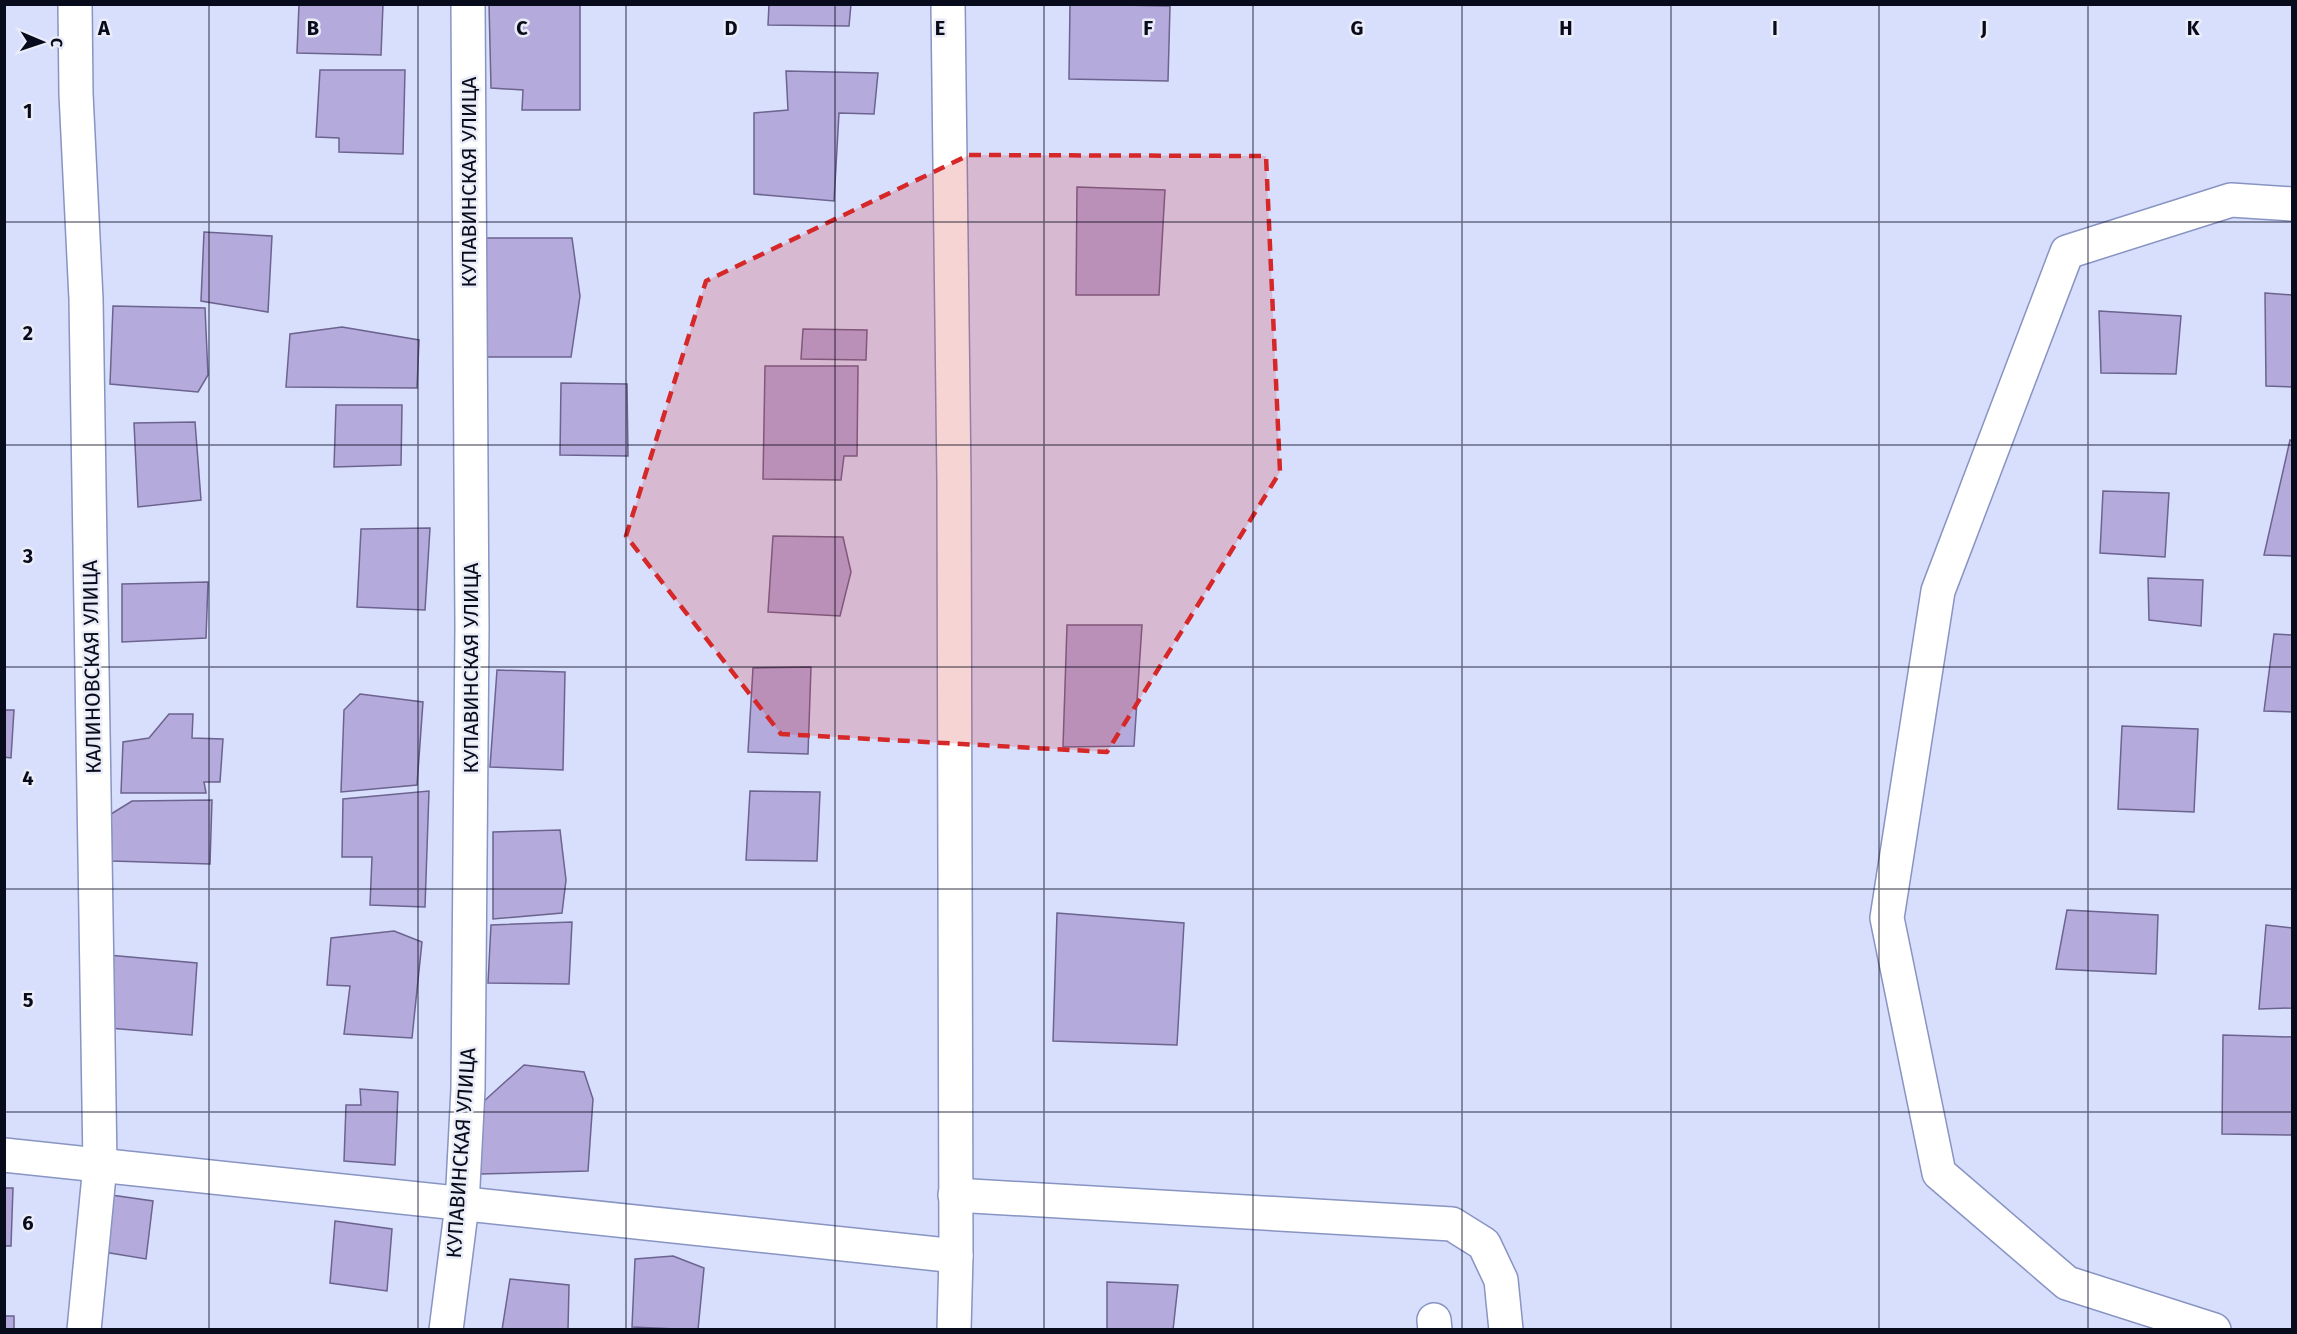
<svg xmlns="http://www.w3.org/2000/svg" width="2297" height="1334" viewBox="0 0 2297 1334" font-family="'Fira Sans',sans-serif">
  <rect width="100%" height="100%" fill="#d7dffd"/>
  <!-- building -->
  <g fill="#b4abdc" stroke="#6c638f" stroke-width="1.5">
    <path d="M299 4H383L381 55 297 53Z"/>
    <path d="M489 4H580V110H522L523 90 491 88Z"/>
    <path d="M769 4H851L849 26 768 25Z"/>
    <path d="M1070 4 1170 6 1168 81 1069 79Z"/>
    <path d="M320 70H405L403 154 339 152V138L316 137Z"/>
    <path d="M786 71 878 73 874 114 839 113 834 201 754 194V113L788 110Z"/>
    <path d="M1077 187 1165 190 1159 295H1076Z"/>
    <path d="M204 232 272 236 268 312 201 301Z"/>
    <path d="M483 238H572L580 296 571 357H479Z"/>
    <path d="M2265 293 2292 295V387L2266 386Z"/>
    <path d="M113 306 205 308 208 375 198 392 110 384Z"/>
    <path d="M2099 311 2181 316 2176 374 2101 373Z"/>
    <path d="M342 327 419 340 417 388 286 387 290 334Z"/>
    <path d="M803 329 867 330 866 360 801 359Z"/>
    <path d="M765 366H858L857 456H844L841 480 763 479Z"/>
    <path d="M561 383 627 384 628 456 560 455Z"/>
    <path d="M336 405H402L401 465 334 467Z"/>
    <path d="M195 422 201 500 138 507 134 423Z"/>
    <path d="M2290 440 2292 441V556L2264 555Z"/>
    <path d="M2103 491 2169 493 2165 557 2100 553Z"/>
    <path d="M430 528 425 610 357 607 361 529Z"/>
    <path d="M773 536 843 537 851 572 840 616 768 612Z"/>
    <path d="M2148 578 2203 580 2201 626 2149 620Z"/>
    <path d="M208 582 206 638 122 642V584Z"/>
    <path d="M1067 625H1142L1134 746 1063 747Z"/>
    <path d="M2274 634 2292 635V712L2264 711Z"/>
    <path d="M811 667 808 754 748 752 753 668Z"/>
    <path d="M497 670 565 672 563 770 490 767Z"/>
    <path d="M360 694 423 702 417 785 341 792 344 710Z"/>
    <path d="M4 710H14L11 758 4 757Z"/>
    <path d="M169 714H193L192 738 223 739 220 782H204L206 793H121L123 742 149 738Z"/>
    <path d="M2122 726 2198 729 2194 812 2118 809Z"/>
    <path d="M429 791 425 907 370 905 372 857H342L343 799Z"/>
    <path d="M750 791 820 792 817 861 746 860Z"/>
    <path d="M212 800 210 864 112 861 111 814 132 801Z"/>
    <path d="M560 830 566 880 562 913 493 919V832Z"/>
    <path d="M2067 910 2158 915 2156 974 2056 969Z"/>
    <path d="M1057 913 1184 923 1177 1045 1053 1041Z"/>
    <path d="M572 922 569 984 488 983 491 925Z"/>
    <path d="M2266 925 2292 928V1008L2259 1009Z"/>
    <path d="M394 931 422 942 412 1038 344 1034 350 986 327 985 331 938Z"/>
    <path d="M108 955 197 963 192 1035 109 1028Z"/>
    <path d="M2223 1035 2292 1037V1135L2222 1134Z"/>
    <path d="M524 1065 584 1072 593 1099 588 1171 480 1174 484 1101Z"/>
    <path d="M360 1089 398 1092 395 1165 344 1161 346 1105H361Z"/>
    <path d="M4 1188H13L11 1246H4Z"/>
    <path d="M97 1193 153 1201 146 1259 92 1250Z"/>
    <path d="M335 1221 392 1229 387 1291 330 1283Z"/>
    <path d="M673 1256 704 1268 698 1330 632 1327 635 1259Z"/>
    <path d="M510 1279 569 1285 568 1330H502Z"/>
    <path d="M1107 1282 1178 1285 1173 1330H1107Z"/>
    <rect x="4" y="1316" width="10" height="14"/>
  </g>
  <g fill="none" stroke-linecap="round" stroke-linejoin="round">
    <!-- street casing -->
    <g stroke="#8894c2" stroke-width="36">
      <g id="street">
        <path d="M75 4 76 94 86 299 100 1165 84 1330"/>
        <path d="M948 4 954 481 956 1256 954 1330"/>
        <path d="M4 1155 956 1256"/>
        <path d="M955 1195 1452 1224 1484 1244 1501 1280 1506 1330"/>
        <path d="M1434 1320 1435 1330"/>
        <path d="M446 1330 462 1205 468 1089 472 626 468 4"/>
        <path d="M2214 1330 2067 1283 1939 1173 1887 918 1938 591 2067 252 2231 200 2292 204"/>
      </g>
    </g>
    <!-- street -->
    <use href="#street" stroke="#fff" stroke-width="33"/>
  </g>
  <!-- marked area -->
  <path fill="#d62828" fill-opacity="0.2" stroke="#d62828" stroke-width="4.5" stroke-dasharray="12 8" stroke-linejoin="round" d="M969 155 1266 156 1280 472 1107 752 781 734 626 536 706 281Z"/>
  <!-- grid -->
  <path fill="none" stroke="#080b1b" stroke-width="1.5" stroke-opacity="0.55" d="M209 4V1330M418 4V1330M626 4V1330M835 4V1330M1044 4V1330M1253 4V1330M1462 4V1330M1671 4V1330M1879 4V1330M2088 4V1330M4 222H2292M4 445H2292M4 667H2292M4 889H2292M4 1112H2292"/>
  <g text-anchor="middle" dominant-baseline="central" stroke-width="5" stroke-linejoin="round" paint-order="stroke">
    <!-- street labels -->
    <g font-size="21" fill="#080b1b" stroke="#eaedf7">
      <text transform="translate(469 182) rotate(-90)">КУПАВИНСКАЯ УЛИЦА</text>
      <text transform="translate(92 667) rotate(-91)">КАЛИНОВСКАЯ УЛИЦА</text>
      <text transform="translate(471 668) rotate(-90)">КУПАВИНСКАЯ УЛИЦА</text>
      <text transform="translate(461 1153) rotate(-86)">КУПАВИНСКАЯ УЛИЦА</text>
    </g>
  </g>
  <g font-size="20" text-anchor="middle" font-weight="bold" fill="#080b1b" stroke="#eaedf7" stroke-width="5" stroke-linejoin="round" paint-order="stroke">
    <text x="104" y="35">A</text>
    <text x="313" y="35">B</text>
    <text x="522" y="35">C</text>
    <text x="731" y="35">D</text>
    <text x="940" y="35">E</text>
    <text x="1148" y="35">F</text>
    <text x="1357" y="35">G</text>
    <text x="1566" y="35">H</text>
    <text x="1775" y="35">I</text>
    <text x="1984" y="35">J</text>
    <text x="2193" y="35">K</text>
    <text x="28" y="118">1</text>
    <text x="28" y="340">2</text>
    <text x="28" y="563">3</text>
    <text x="28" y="785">4</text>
    <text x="28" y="1007">5</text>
    <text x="28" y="1230">6</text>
  </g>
  <!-- border -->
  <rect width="2297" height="1334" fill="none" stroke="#080b1b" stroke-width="12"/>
  <!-- north arrow -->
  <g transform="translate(42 42) rotate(92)" stroke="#eaedf7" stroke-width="4.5" paint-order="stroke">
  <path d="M0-4.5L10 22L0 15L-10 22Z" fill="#080b1b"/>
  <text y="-9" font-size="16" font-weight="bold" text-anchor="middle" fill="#080b1b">С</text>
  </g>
</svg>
